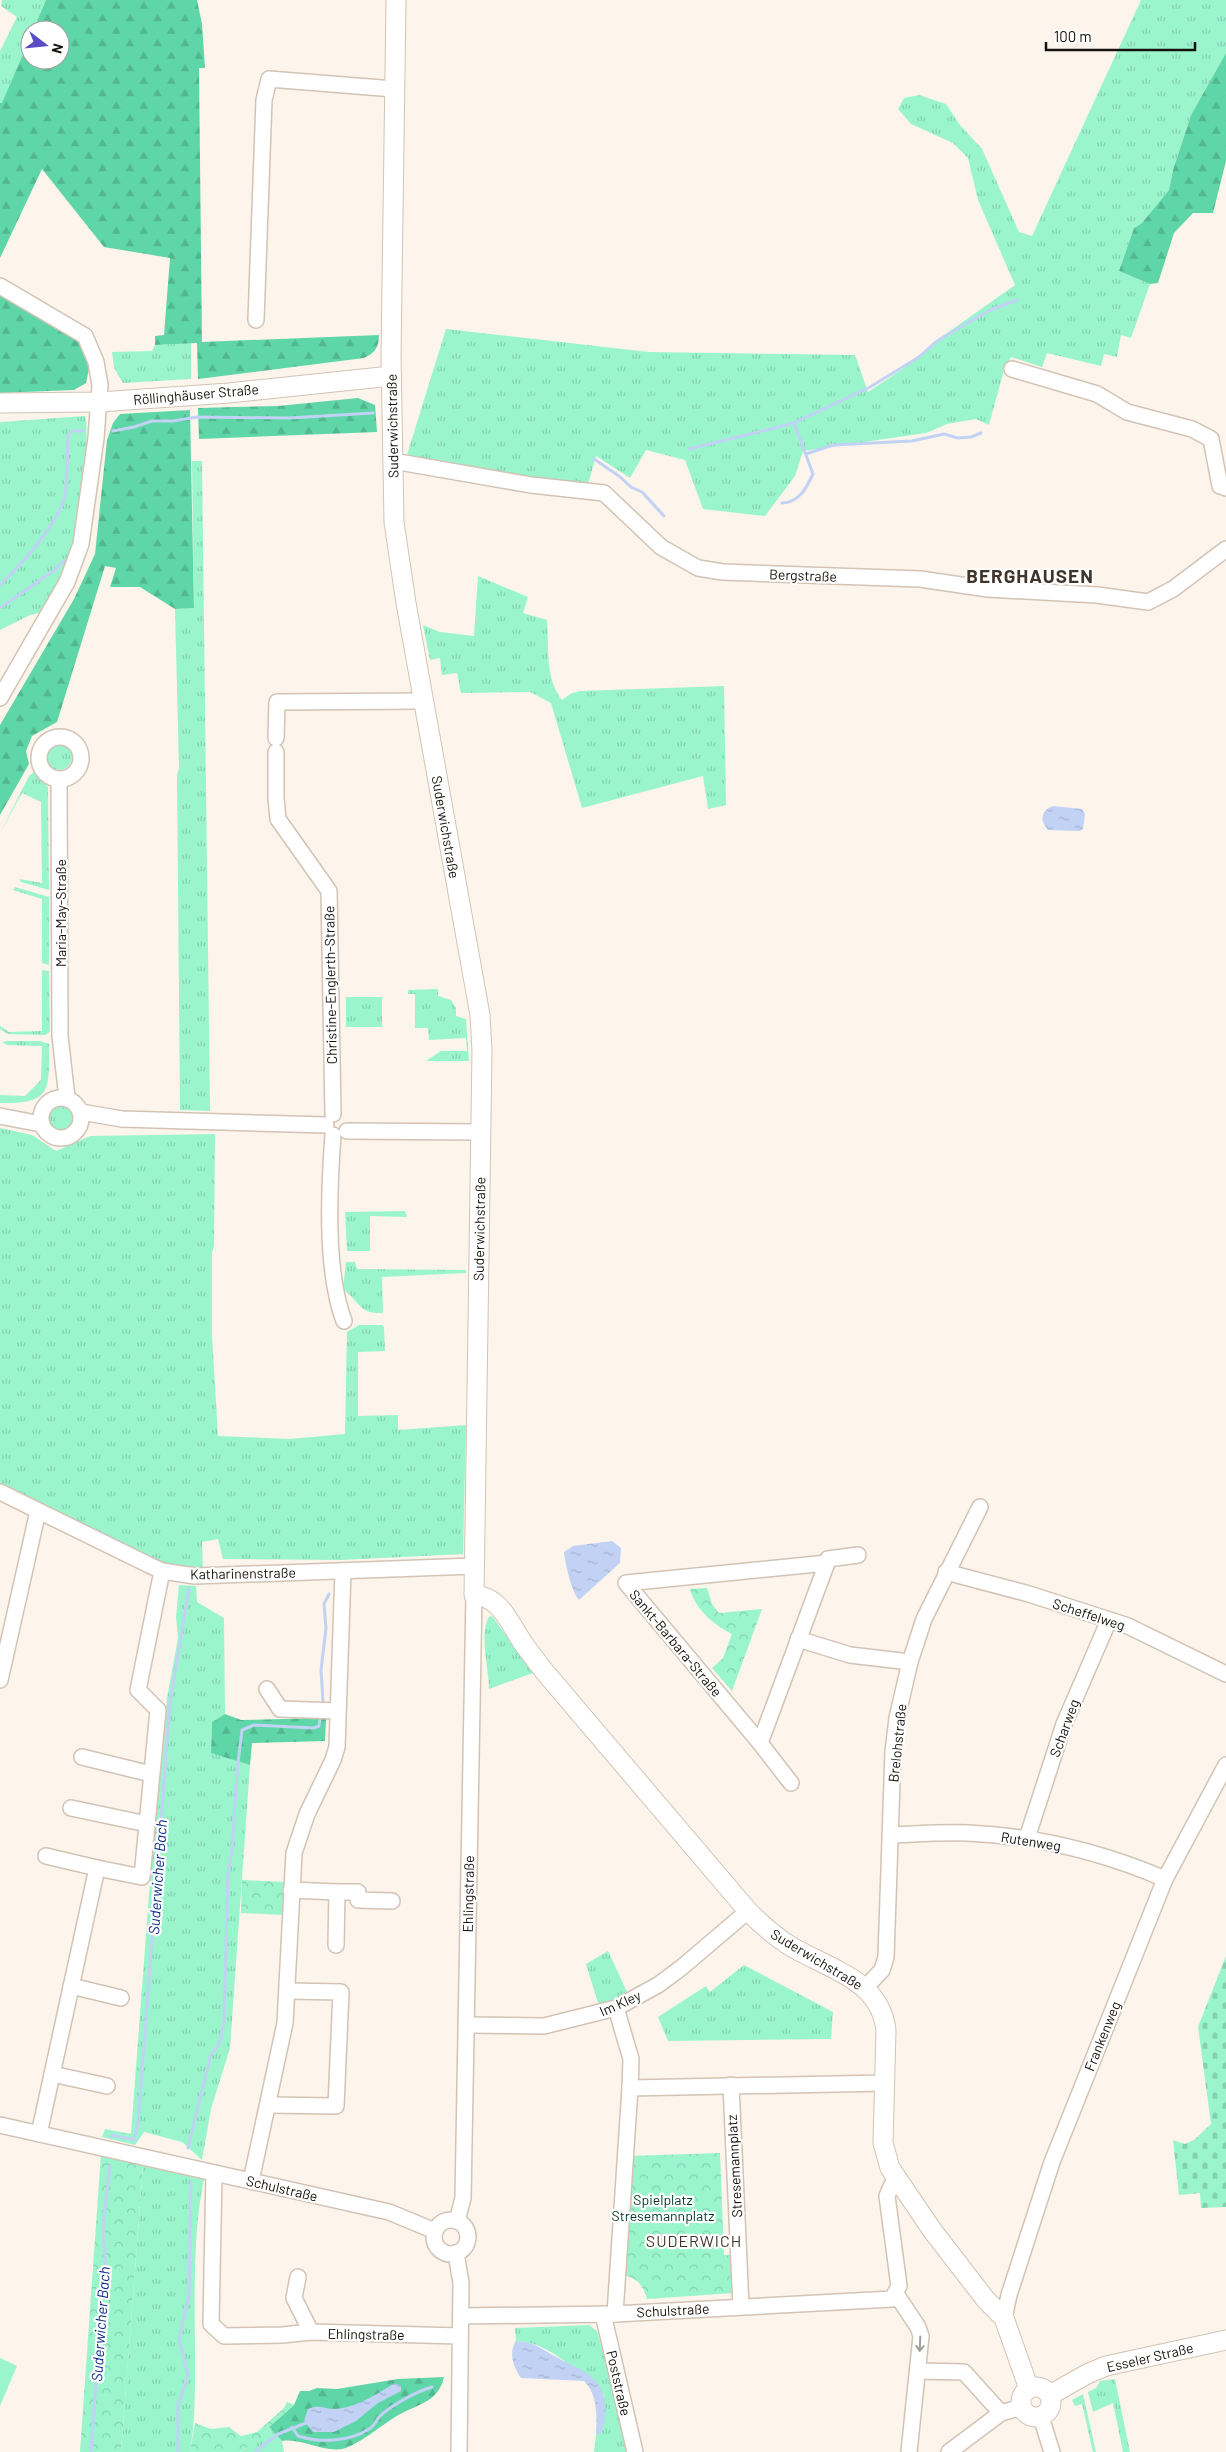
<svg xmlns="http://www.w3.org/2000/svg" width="1226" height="2452" viewBox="0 0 1226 2452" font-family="Barlow,sans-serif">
  <defs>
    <pattern id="grass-tufts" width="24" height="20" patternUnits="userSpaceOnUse" patternTransform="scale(1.25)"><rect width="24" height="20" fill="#9af5cd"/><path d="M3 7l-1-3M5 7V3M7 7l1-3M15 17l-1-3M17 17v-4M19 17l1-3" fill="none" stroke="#84d1af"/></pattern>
    <pattern id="forest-firs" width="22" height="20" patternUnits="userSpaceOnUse" patternTransform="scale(1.25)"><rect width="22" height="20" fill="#5fd6a7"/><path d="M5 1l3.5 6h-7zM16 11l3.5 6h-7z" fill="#52b78f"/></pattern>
    <pattern id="cemetery-stones" width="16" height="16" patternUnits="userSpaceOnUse" patternTransform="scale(1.25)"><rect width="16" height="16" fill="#9af5cd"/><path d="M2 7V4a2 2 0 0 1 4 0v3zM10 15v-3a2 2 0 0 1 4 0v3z" fill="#84d1af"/></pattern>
    <pattern id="park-crowns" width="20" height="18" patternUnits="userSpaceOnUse" patternTransform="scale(1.25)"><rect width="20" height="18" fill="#9af5cd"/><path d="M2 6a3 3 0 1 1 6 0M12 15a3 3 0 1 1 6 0" fill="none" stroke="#84d1af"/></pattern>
    <pattern id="water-ripples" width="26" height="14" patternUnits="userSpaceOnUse" patternTransform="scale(1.25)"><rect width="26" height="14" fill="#c1d2f5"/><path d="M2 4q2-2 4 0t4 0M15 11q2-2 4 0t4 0" fill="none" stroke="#a5b3d1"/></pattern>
  </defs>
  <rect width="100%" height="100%" fill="#fdf4eb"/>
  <!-- grass -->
  <g fill="url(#grass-tufts)">
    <path d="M2 0H46L33 30H30V38L2 104 0 103V51L17 17 1 6Z"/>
    <path d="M1141 0H1226V53L1191 115 1173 170 1169 190 1142 223 1134 228 1119 271 1150 284 1131 338 1121 335 1117 357 1104 354 1101 366 1047 353 1042 367 1011 357 1004 370 989 425 976 419 947 424 926 433 803 451 795 476 765 516 703 509 685 460 646 450 630 478 596 456 587 488 406 458 446 329 649 352 855 355 868 392 904 368 933 343 1015 285 978 200 968 158 953 143 911 124 898 109 904 98 919 95 946 104 960 125 982 149 1019 232 1032 236Z"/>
    <path d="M191 343V379L123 383 114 368 112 352 152 351 155 345Z"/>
    <path d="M85 416C91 434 79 541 71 561 63 578 53 595 44 612L30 615 0 630V422Z"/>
    <path d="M192 461H202L210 1111 180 1110 177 774 179 769 175 609 194 608Z"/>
    <path d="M478 576 528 597 523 613 547 620C549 646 545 679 562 700L572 693 581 691 724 686 726 805 708 809 703 776 582 808 551 703 530 692 461 693 457 673 442 675 440 658 430 660 423 625 440 632 474 636Z"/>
    <circle cx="59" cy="757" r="13"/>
    <path d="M36 770 48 787 49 890 21 882 19 879 42 883 41 802 22 793 0 833 29 776Z"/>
    <path d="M15 887 49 897V965L42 963V899L13 890Z"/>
    <path d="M42 970 49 971 50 1032 45 1035 8 1034 0 1029V1026L9 1032 42 1031Z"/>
    <path d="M438 989V996L451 1000 456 1008V1016L466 1019 469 1061H426L441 1051H467L466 1038 429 1040 428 1028H415V994H408V990Z"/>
    <rect x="346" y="997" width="36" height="30"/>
    <path d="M7 1041H40L49 1044C49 1090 53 1104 0 1103V1095L25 1096 41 1080 42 1046 7 1045 2 1042Z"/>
    <circle cx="61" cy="1118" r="13"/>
    <path d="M36 1127 48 1138 64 1143 86 1129C73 1150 48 1150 36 1127Z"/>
    <path d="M0 1128 32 1135 56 1151 90 1136 215 1134 214 1246 212 1252V1335L218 1436 290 1439 345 1434 347 1332 359 1325H382L384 1327 385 1351 358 1352V1416L398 1415V1430L466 1425 463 1554 341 1560 223 1559 218 1539 202 1542 203 1571 161 1567 0 1486Z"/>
    <path d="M405 1211 407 1217 370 1216V1251H347L345 1212Z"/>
    <path d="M346 1262H355L357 1269 466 1270V1273L382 1277 383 1313C359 1314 361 1303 343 1289Z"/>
    <path d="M179 1585 196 1586 197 1602 224 1618 225 1714 212 1722 211 1752 250 1765 230 2048 211 2109 202 2160 182 2142 144 2132 135 2145 102 2137 105 2129 131 2134 156 1802 158 1800 167 1698 178 1638 176 1617Z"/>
    <path d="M492 1616 533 1673 489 1689C489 1670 479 1633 489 1617Z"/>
    <path d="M608 1951 628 1994 599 2006 586 1964Z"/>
    <path d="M744 1965 833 2012 831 2039 668 2041 658 2017 706 1986 710 1992Z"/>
    <path d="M143 2166 204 2179C192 2236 195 2306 195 2365 195 2395 195 2423 190 2452H121Z"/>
    <path d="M589 2325 597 2331 631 2452H594L596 2435 601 2433 604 2395C581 2374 548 2341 516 2341L515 2328Z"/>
    <path d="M1115 2379 1130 2452H1123L1113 2403 1093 2412 1088 2392 1096 2388 1100 2381Z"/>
    <path d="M1083 2394 1096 2452H1093L1082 2404 1075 2406 1072 2400Z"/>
    <path d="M269 2427 282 2441 284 2452H238L262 2439Z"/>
  </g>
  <!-- forest -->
  <g fill="url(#forest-firs)">
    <path d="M46 0H197L202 24 205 68H199L202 342 379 335C379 347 375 353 364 358L198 379 197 343 155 345V336L164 335 170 258 104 247 42 169 0 258V103H2L30 38V60H60V30H33Z"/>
    <path d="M1226 53V161L1213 213H1193L1174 233 1158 283 1150 284 1119 271 1134 228 1142 223 1169 190 1173 170 1191 115Z"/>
    <path d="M0 292 79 340 86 357 89 369 86 383 74 390 0 393Z"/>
    <path d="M358 398 375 405 377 432 199 439 198 408 278 406Z"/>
    <path d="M190 410 194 608 175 609 140 587H110L116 568 105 566 57 722 32 736 26 751 29 764 0 815V725L74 599 95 554 107 440 113 423 120 414Z"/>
    <path d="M225 1714 241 1720 326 1718 325 1741 252 1743 250 1765 211 1753 212 1722Z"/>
    <path d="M444 2377C442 2386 438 2393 430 2399 420 2406 406 2410 395 2417 382 2425 357 2446 342 2449 321 2452 302 2438 282 2441L269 2427 294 2405 300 2391H309L317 2388 337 2389 398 2379Z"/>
  </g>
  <!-- cemetery -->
  <path fill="url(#cemetery-stones)" d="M1226 1956V2207L1201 2208 1200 2193 1179 2195 1173 2140 1185 2144 1194 2140 1211 2124 1198 2027Z"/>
  <!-- park -->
  <g fill="url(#park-crowns)">
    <path d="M707 1588 712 1604 719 1613 762 1609 732 1691 712 1668 723 1658 732 1634C714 1625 695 1609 690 1589Z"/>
    <path d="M242 1880 285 1882 284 1915 241 1913Z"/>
    <path d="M720 2153 724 2255H730L734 2293 647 2299C644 2287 637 2277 623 2275L630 2156Z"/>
    <path d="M101 2154 143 2166 121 2452H80Z"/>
    <path d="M287 2402 294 2405 269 2427 263 2439 238 2452H190L195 2423 211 2429 229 2427 241 2436 257 2432 284 2408Z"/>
  </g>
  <!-- pitch -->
  <path fill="#9af5cd" d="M0 2358 17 2366 0 2406Z"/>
  <!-- water -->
  <g fill="url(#water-ripples)">
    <path d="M1053 806 1082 809 1085 814 1083 829 1080 831 1048 830C1040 821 1040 811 1053 806Z"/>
    <path d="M612 1541 621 1548 620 1563 579 1600C572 1593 565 1564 564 1552L573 1546Z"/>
    <path d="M516 2341C533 2341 543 2350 558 2358 580 2370 602 2375 605 2403 606 2415 605 2423 601 2433L596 2435C597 2416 598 2395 584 2381L521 2378C514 2368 508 2353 516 2341Z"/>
    <path d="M395 2383 401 2386V2391L378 2403 356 2421 334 2432H313L304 2421 308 2409C319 2404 324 2409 334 2409 357 2408 376 2394 395 2383Z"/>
  </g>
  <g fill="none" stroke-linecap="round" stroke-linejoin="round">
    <!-- stream -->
    <g stroke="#c1d2f5" stroke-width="3">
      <path d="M113 431 134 427 152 421H173L197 417 289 418 373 413"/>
      <path d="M689 449 794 423 870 387 919 357 937 341 988 311 1017 300"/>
      <path d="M806 454 833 445 912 441 944 434 958 438 971 437 981 433"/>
      <path d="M594 459 619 476 631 487 642 492 664 516"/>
      <path d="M782 503C799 503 807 487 813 474L794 423"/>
      <path d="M0 585C20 566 61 521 65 494 68 475 67 455 68 435L72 431H83"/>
      <path d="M0 608 56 569 61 563 69 560"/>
      <path d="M323 1701 321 1670 326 1628 324 1604 329 1594"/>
      <path d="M111 2138 112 2135 134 2140 138 2124 170 1703 189 1589"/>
      <path d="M188 2148 211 2054C222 2046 221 2033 224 2020L228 1873 232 1853 237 1771 242 1730 254 1725 314 1728 319 1726 320 1719"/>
      <path d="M292 2427 298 2436C319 2443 349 2442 369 2429 374 2427 376 2421 379 2417 390 2406 417 2391 432 2387"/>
      <path d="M91 2452 102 2296 106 2278 103 2224 110 2166"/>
      <path d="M178 2452V2405L188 2375 179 2340 189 2296 191 2182"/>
      <path d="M255 2452 278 2434 306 2423"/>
    </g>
    <!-- minor casing -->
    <g stroke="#d2c3b5" stroke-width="18">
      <g id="minor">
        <path d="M0 286 85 336 96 362 100 385 96 438 81 544 67 582 0 698"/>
        <path d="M256 320 264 100 269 79 394 89"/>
        <path d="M1012 369 1097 394 1127 412 1192 429 1211 439 1220 486 1226 488"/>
        <path d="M393 461 531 485 604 493 661 547 698 568 723 572 920 579 988 589 1097 595 1148 602 1173 589 1226 549"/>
        <circle cx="60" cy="758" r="21"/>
        <path d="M276 738 277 702 423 701"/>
        <path d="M276 752V798L278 819 329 891 333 1114"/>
        <path d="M59 779 60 1036 67 1098"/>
        <circle cx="61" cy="1118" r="20"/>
        <path d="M81 1112 122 1119 326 1125"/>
        <path d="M0 1116 41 1124"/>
        <path d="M347 1131 480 1132"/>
        <path d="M333 1135C329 1189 325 1271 344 1321"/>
        <path d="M0 1492 149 1565 162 1571 195 1576 474 1566"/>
        <path d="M827 1563 760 1743 626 1583Z"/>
        <path d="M827 1563 828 1559 858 1555"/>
        <path d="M946 1572 1029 1594 1128 1626 1226 1674"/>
        <path d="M798 1639 850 1655 910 1662"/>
        <path d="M0 1680 38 1511"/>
        <path d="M267 1689 280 1709 338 1711"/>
        <path d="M760 1743 791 1783"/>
        <path d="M82 1757 151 1774"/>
        <path d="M71 1808 147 1824"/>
        <path d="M891 1835C916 1834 942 1832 968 1833 1036 1836 1102 1852 1165 1879"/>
        <path d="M1027 1838 1064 1724 1109 1620"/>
        <path d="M46 1856 97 1868"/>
        <path d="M291 1890 337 1892 336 1945"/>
        <path d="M337 1892H358V1900L392 1901"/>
        <path d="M71 1986 121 1998"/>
        <path d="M866 1987 882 1970 886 1957 893 1752 897 1718 910 1662 924 1619 980 1507"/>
        <path d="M616 2008 631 2059 630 2088"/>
        <path d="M466 2025 544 2026 616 2008 658 1985 681 1968 748 1911"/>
        <path d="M52 2074 107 2086"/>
        <path d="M731 2085 741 2307"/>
        <path d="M268 2105 336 2106 341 1992 288 1991"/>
        <path d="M0 2125 389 2212 435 2231"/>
        <path d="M39 2134 97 1868 142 1877 158 1710 138 1690 162 1571"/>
        <path d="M214 2173 211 2324 224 2336 282 2335 311 2332 460 2336"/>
        <path d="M251 2181 285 2023 294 1853 307 1814 333 1760 337 1747 343 1571"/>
        <circle cx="451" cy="2237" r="17"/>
        <path d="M457 2221 463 2198 474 1595"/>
        <path d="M456 2253 461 2283 459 2452"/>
        <path d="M298 2277 294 2298 311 2332"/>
        <path d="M896 2294 918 2327 921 2336 909 2452"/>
        <path d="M603 2314 635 2452"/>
        <path d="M615 2314 630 2088 885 2083"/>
        <path d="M461 2316 615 2314 892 2299 899 2286 887 2196 895 2178"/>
        <path d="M1004 2318 1009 2295 1052 2162 1122 1987 1165 1879 1226 1765"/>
        <path d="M918 2371 964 2372 1001 2413"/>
        <path d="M1041 2417 1052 2452"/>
        <path d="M949 2452 1001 2413 1022 2407"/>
      </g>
    </g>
    <!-- major casing -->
    <g stroke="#d2c3b5" stroke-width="21">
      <g id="major">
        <path d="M396 0 391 356 394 522 406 603 480 1015 482 1051 474 1595C502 1597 510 1625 525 1646 531 1654 538 1663 544 1671L748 1911C762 1925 775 1937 792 1947 831 1970 880 1980 886 2030L883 2143 890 2168 932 2230 986 2300 1004 2318 1029 2389"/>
        <path d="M0 403 99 402 229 393 391 376"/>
        <circle cx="1036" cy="2402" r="15"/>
        <path d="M1050 2395 1087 2374 1106 2366 1226 2340"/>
      </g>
    </g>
    <!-- minor -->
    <use href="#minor" stroke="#fff" stroke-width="15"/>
    <!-- major -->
    <use href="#major" stroke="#fff" stroke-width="19"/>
  </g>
  <!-- one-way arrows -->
  <defs><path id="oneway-shaft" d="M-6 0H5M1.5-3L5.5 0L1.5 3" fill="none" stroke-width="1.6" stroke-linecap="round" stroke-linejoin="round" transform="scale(1.25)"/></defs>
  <use stroke="#a2a09e" href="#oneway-shaft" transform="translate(920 2344) rotate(92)"/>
  <g text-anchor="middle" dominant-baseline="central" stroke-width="4.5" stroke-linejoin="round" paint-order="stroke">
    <!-- street labels -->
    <g font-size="14" fill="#17120d" stroke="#fff">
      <text transform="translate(196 394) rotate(-5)">Röllinghäuser Straße</text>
      <text transform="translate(392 426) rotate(-91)">Suderwichstraße</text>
      <text transform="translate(803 575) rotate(2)">Bergstraße</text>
      <text transform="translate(446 827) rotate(80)">Suderwichstraße</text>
      <text transform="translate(60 913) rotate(-90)">Maria-May-Straße</text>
      <text transform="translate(330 985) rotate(-91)">Christine-Englerth-Straße</text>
      <text transform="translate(479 1229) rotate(-89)">Suderwichstraße</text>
      <text transform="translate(243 1573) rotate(-1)">Katharinenstraße</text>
      <text transform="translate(1089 1614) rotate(18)">Scheffelweg</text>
      <text transform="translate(676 1643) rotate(50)">Sankt-Barbara-Straße</text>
      <text transform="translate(1064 1728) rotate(-70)">Scharweg</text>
      <text transform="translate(897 1743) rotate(-84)">Brelohstraße</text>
      <text transform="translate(1031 1841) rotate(9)">Rutenweg</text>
      <text transform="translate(468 1894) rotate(-89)">Ehlingstraße</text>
      <text transform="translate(817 1959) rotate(31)">Suderwichstraße</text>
      <text transform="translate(620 2003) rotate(-24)">Im Kley</text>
      <text transform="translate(1102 2036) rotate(-68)">Frankenweg</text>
      <text transform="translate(734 2166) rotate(-93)">Stresemannplatz</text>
      <text transform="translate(282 2188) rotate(13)">Schulstraße</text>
      <text transform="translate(673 2310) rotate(-3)">Schulstraße</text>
      <text transform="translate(366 2334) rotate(1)">Ehlingstraße</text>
      <text transform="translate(1150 2357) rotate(-13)">Esseler Straße</text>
      <text transform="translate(619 2383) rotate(77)">Poststraße</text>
    </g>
    <!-- park labels -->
    <g font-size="14" fill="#003725" stroke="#fff">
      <text x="663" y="2199">Spielplatz<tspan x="663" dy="16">Stresemannplatz</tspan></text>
    </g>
    <!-- water labels -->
    <g font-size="15" font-style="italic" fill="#0c2d8a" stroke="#fff">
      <text transform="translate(157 1877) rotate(-86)">Suderwicher Bach</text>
      <text transform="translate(100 2324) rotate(-86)">Suderwicher Bach</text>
    </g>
    <!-- quarter labels -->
    <g font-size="16" letter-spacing="1" fill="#41352b" stroke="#fff">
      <text x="694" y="2240">SUDERWICH</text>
    </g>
    <!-- district labels -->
    <g font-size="19" font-weight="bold" letter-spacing="1" fill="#41352b" stroke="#fff">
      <text x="1030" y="575">BERGHAUSEN</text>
    </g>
  </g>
  <!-- north arrow -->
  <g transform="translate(45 45) rotate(106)"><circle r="24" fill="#ffffff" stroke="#a2a09e"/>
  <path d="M0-4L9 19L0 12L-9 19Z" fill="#574cc4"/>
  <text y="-8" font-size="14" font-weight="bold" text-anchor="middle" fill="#17120d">N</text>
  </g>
  <!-- scale -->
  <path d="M1046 42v8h149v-8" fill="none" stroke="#17120d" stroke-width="2.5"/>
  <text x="1054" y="42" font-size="15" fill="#17120d" stroke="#ffffff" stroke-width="4" paint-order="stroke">100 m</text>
</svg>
